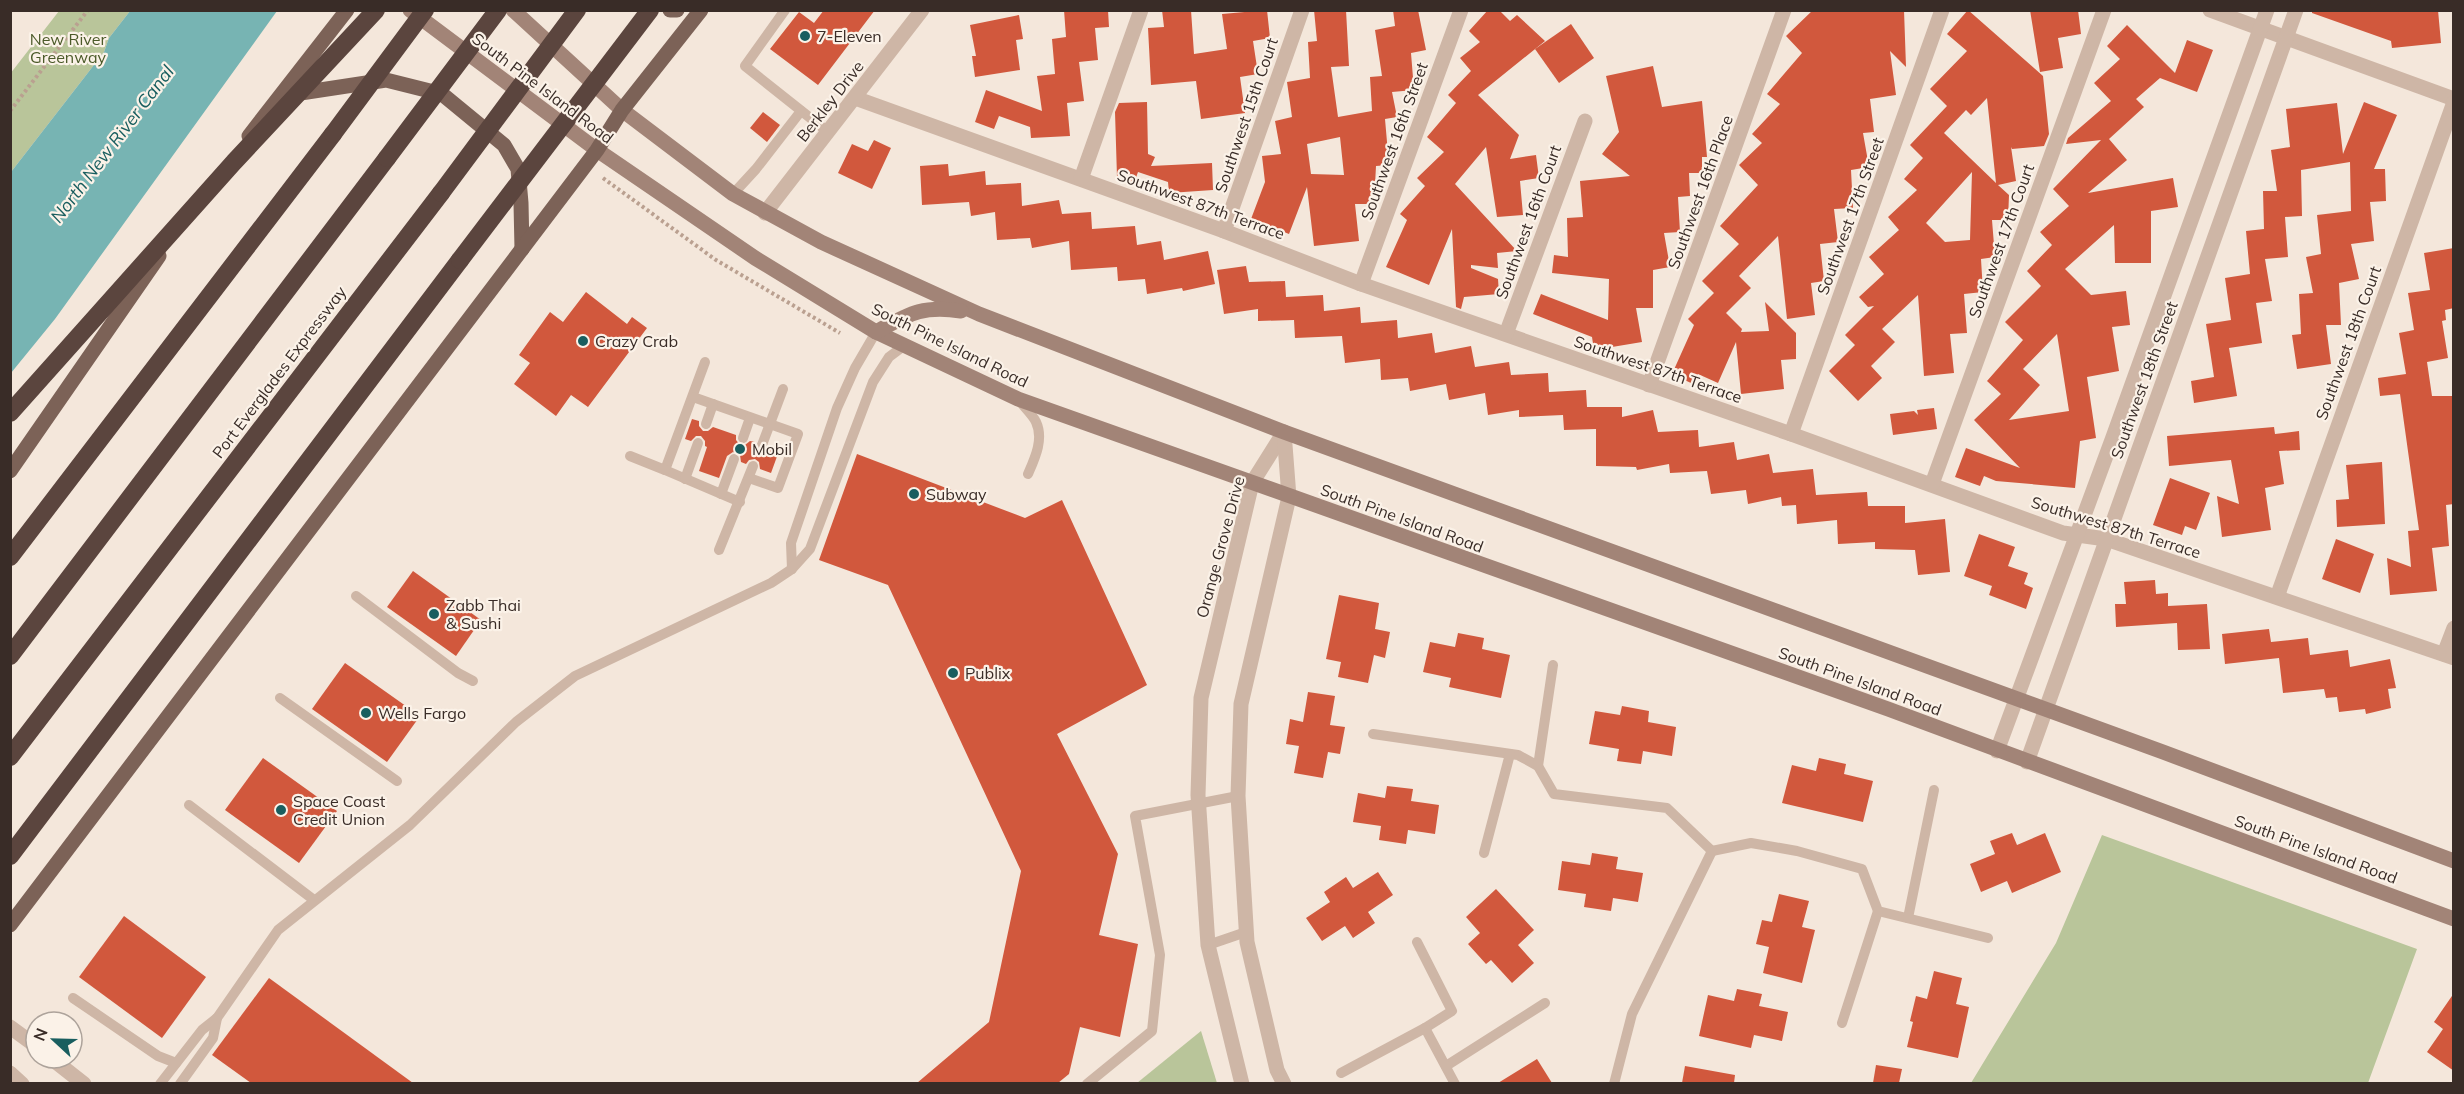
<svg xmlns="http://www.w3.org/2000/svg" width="2464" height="1094" viewBox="0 0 2464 1094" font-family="Mulish,sans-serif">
  <rect width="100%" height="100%" fill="#f4e7db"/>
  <!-- green -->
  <g fill="#b9c59a">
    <path d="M59 11H130L109 38 104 52 11 172 10 74Z"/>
    <path d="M2102 835 2417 949 2368 1083H1971L2056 943Z"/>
    <path d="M1201 1031 1217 1083H1137Z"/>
  </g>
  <!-- water -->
  <path fill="#77b4b3" d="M130 11H277L55 319 11 373V172L104 52 109 38Z"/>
  <!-- building -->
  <g fill="#d1583d" fill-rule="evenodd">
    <path d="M824 10H875L818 85 770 49 799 12 814 23Z"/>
    <path d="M1064 10H1108L1109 27 1095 28 1098 60 1079 62 1084 101 1067 103 1070 136 1031 138 1030 127 999 116 994 129 975 122 986 90 1042 111 1037 76 1055 74 1052 39 1066 37Z"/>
    <path d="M1162 10H1191L1194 54 1227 49 1222 14 1267 10 1270 38 1253 41 1258 74 1240 77 1245 113 1201 119 1196 81 1151 85 1148 28 1164 27Z"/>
    <path d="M1314 10H1346L1349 66 1331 67 1338 117 1372 111 1370 77 1382 76 1375 30 1395 26 1393 10H1418L1426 50 1411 53 1414 90 1392 92 1397 117 1385 119 1389 165 1376 166 1374 204H1355L1359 241 1314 246 1307 187 1289 234 1251 219 1265 182 1262 156 1281 154 1275 121 1292 117 1287 82 1310 78 1308 42 1317 41ZM1340 137 1344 175 1311 174 1307 144Z"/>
    <path d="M1488 10H1499L1510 21 1517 15 1545 41 1478 95 1519 135 1510 159 1536 155 1539 178 1520 181 1523 215 1497 217 1486 147 1455 184 1517 251 1497 253 1498 268 1471 265V268L1498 279 1499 294 1464 297 1461 309 1456 307 1452 229 1429 285 1386 267 1407 220 1400 214 1425 186 1417 178 1444 152 1427 137 1456 103 1448 95 1471 71 1460 58 1480 42 1469 31Z"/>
    <path d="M1813 10H1904L1906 67 1890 51 1896 95 1870 99 1874 132 1863 133 1869 167 1851 170 1853 208 1834 209 1838 242 1820 244 1824 281 1811 283 1815 315 1787 319 1778 236 1739 276 1751 288 1726 313 1742 329 1741 332 1769 331 1765 302 1796 333V359L1781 360 1784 389 1741 394 1736 342 1718 383 1698 374 1693 384 1672 374 1694 325 1688 319 1714 293 1702 281 1739 244 1720 226 1758 185 1739 165 1762 143 1752 134 1780 104 1767 94 1802 53 1786 36Z"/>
    <path d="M1968 10 2043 76 2049 134 2044 146 2012 149 2011 147 2016 181 1998 185 2009 195 2008 220H1992L1995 257 1981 259 1983 292 1964 294 1967 333 1950 334 1954 373 1924 376 1918 295 1882 329 1895 342 1871 366 1882 378 1858 401 1829 371 1855 345 1845 335 1874 306 1868 307 1859 297 1884 274 1869 257 1899 230 1888 217 1917 190 1904 179 1923 158 1910 145 1947 106 1930 89 1967 51 1947 34ZM1987 98 1996 183 1944 133 1966 110 1971 115ZM1972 172 1970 240 1945 242 1926 223Z"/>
    <path d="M2030 10H2078L2081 34 2058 38 2063 68 2040 72Z"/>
    <path d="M2312 10H2438L2441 43 2392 48 2391 41 2312 13Z"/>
    <path d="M1019 15 1023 39 1016 40 1020 70 975 77 972 56H976L970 25Z"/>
    <path d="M1571 24 1594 58 1559 83 1535 49Z"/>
    <path d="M2127 25 2175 73 2187 40 2213 50 2197 92 2160 78 2136 99 2144 107 2109 139 2127 160 2088 193 2173 178 2178 207 2151 211V263H2115L2114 225 2065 269 2091 295 2126 291 2130 325 2112 327 2119 371 2087 377 2096 438 2080 441 2075 488 1996 481 1984 476 1980 486 1955 477 1966 448 2020 468 1974 420 2001 394 1987 381 2023 340 2005 322 2041 286 2027 271 2052 245 2040 232 2069 206 2053 189 2101 140 2066 144 2068 138 2111 101 2094 83 2120 59 2107 46ZM2057 334 2069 411 2009 420 2040 385 2023 369Z"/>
    <path d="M1653 66 1662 107 1702 101 1707 157H1702V173H1689L1690 196 1678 197 1680 232 1664 233 1670 267 1653 270V308H1636L1642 342 1594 350 1592 337 1533 314 1541 294 1608 320 1609 279 1552 273 1554 255 1568 257 1567 218 1583 217 1580 181 1630 176 1602 154 1619 132 1606 76Z"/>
    <path d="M1147 102 1148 154 1155 157 1151 166 1212 163 1213 190 1169 193 1168 182 1138 172 1134 183 1117 177 1115 112 1119 103Z"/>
    <path d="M2364 102 2397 115 2374 169H2385L2386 201 2370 202 2374 241 2351 244 2359 279 2339 283 2341 325H2326L2331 364 2297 369 2292 335 2301 334 2299 294 2313 293 2306 257 2321 254 2317 215 2351 211 2350 162 2301 170 2302 216 2285 217 2288 257 2265 259 2272 301 2256 303 2262 343 2229 348 2237 396 2194 403 2191 381 2214 377 2206 324 2231 320 2225 278 2250 274 2246 231 2264 229 2263 191H2277L2271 150 2290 147 2286 109 2337 103 2343 154Z"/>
    <path d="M763 112 780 125 767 142 750 128Z"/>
    <path d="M874 140 891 148 872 189 838 173 852 144 868 151Z"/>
    <path d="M948 164 949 176 985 171 986 185 1021 183 1022 206 1059 200 1062 214 1091 212 1092 229 1135 226 1137 245 1161 241 1164 260 1208 251 1215 284 1183 291 1182 288 1147 294 1145 279 1118 281 1117 267 1071 270 1069 241 1032 248 1030 238 997 240 995 212 971 216 969 202 922 205 920 166Z"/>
    <path d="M2454 248V308L2445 310 2446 320 2442 321 2448 358 2427 362 2432 396H2454V504L2446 505 2449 546 2432 548 2437 591 2390 595 2387 558 2411 567 2408 531 2419 530 2400 394 2380 396 2378 378 2406 374 2399 333 2414 330 2408 293 2430 290 2424 253Z"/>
    <path d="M1246 266 1249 282 1285 281 1286 297 1323 295 1324 311 1360 307 1361 323 1397 320 1398 338 1432 333 1435 353 1471 346 1475 367 1509 362 1511 375 1548 373 1549 392 1586 390 1587 407H1622V417L1653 410 1658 432 1698 430 1699 447 1734 442 1737 460 1769 454 1773 473 1813 469 1816 495 1867 492 1868 506H1905V523L1945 519 1950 572 1918 575 1915 550 1875 549V542L1838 544 1837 520 1797 524 1796 505 1782 506 1781 497 1748 504 1746 490 1711 494 1707 471 1670 473 1669 464 1637 470 1636 467 1596 466V429L1564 430 1563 415 1519 417V410L1488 415 1485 393 1449 400 1446 384 1410 391 1408 378 1381 380 1380 359 1345 363 1342 336 1295 338 1294 320 1258 321V309L1224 314 1217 270Z"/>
    <path d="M586 292 627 324 632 317 647 328 588 407 571 395 556 416 514 384 530 363 519 355 550 312 563 322Z"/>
    <path d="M1934 408 1937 429 1893 435 1890 414 1914 411 1918 415 1917 410Z"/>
    <path d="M692 419 699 421V426L703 431H708L713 427 736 435V440L740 445H745L750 441 755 442 756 449 760 452 766 451 769 448 779 451 771 473 760 469 759 462 755 459 749 460 746 464 741 462 740 455 733 452 727 456 719 478 699 471 707 447 705 446V441L701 436H696L691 441 685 439Z"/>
    <path d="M2274 427 2275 434 2299 431 2300 450 2279 451 2284 484 2265 488 2271 530 2222 537 2217 496 2239 504 2231 460 2169 466 2167 436Z"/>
    <path d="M857 454 1025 518 1062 500 1147 685 1057 734 1118 854 1099 935 1138 944 1120 1037 1080 1027 1069 1074 1058 1083H917L989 1022 1021 871 888 585 819 560Z"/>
    <path d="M2382 462 2385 524 2337 527 2336 500 2349 499 2346 465Z"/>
    <path d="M2170 478 2210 493 2196 530 2185 526 2182 535 2153 525Z"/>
    <path d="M1979 534 2015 547 2008 566 2028 573 2024 584 2033 588 2026 609 1989 595 1992 586 1964 576Z"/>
    <path d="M2336 539 2374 554 2360 593 2322 579Z"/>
    <path d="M413 571 481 620 456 656 387 607Z"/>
    <path d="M2155 580 2156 594 2168 593V606L2207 604 2210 649 2178 650 2177 623 2116 627 2115 604H2126L2124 582Z"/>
    <path d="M1339 595 1379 603 1375 629 1390 632 1385 658 1374 655 1368 683 1338 677 1341 662 1326 659Z"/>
    <path d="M2269 629 2271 642 2308 638 2310 655 2348 650 2350 667 2390 659 2396 688 2388 689 2391 708 2366 714 2365 709 2339 712 2337 697 2326 698 2324 689 2283 693 2279 658 2225 664 2222 634Z"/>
    <path d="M1458 633 1484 638 1482 649 1510 655 1501 698 1449 687 1451 678 1423 672 1430 642 1455 647Z"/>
    <path d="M345 663 420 716 387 762 312 709Z"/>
    <path d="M1308 692 1335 696 1330 725 1345 727 1340 754 1328 752 1323 778 1294 773 1299 746 1286 744 1290 719 1303 722Z"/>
    <path d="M1622 706 1649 711 1648 722 1676 727 1672 756 1643 751 1641 764 1617 761 1619 749 1589 744 1595 711 1620 715Z"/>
    <path d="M263 758 337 811 299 863 225 810Z"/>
    <path d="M1819 758 1846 764 1844 774 1873 781 1863 822 1782 803 1792 765 1816 771Z"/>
    <path d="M1387 786 1413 789 1411 801 1439 805 1435 834 1408 830 1406 844 1379 840 1381 826 1353 822 1358 793 1385 798Z"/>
    <path d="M2012 833 2017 845 2045 833 2061 872 2012 893 2007 881 1981 892 1970 864 1995 854 1990 841Z"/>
    <path d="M1592 853 1618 857 1616 869 1643 873 1638 902 1613 898 1611 911 1584 907 1586 894 1558 890 1562 861 1590 865Z"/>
    <path d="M1378 872 1393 895 1368 912 1375 923 1353 938 1345 926 1322 941 1306 918 1330 902 1324 892 1346 877 1353 888Z"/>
    <path d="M1496 889 1534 930 1518 945 1534 963 1512 983 1491 960 1486 964 1468 944 1480 933 1466 917Z"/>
    <path d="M1779 894 1809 901 1802 927 1815 930 1802 983 1763 973 1769 947 1756 944 1762 920 1772 922Z"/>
    <path d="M124 916 206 977 162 1038 79 977Z"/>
    <path d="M1934 971 1962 978 1956 1004 1969 1007 1958 1058 1907 1047 1913 1022 1910 1021 1916 996 1927 999Z"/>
    <path d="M269 978 413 1083H251L212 1055Z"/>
    <path d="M1737 989 1762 994 1759 1006 1788 1012 1782 1041 1754 1035 1751 1048 1699 1036 1708 995 1734 1001Z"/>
    <path d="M2454 993V1071L2427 1052 2443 1029 2434 1022Z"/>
    <path d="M1537 1059 1552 1083H1498Z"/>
    <path d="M1876 1065 1902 1069 1899 1083H1873Z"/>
    <path d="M1685 1066 1735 1075 1734 1083H1682Z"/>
  </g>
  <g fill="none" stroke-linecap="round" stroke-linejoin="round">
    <!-- path -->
    <g stroke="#baa090" stroke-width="4" stroke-dasharray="3 3" stroke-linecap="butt">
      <path d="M10 111 88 10"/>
      <path d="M603 178 716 260 840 333"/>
    </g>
    <!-- service -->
    <g stroke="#ceb6a6" stroke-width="10">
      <path d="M785 10 745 66 828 132"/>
      <path d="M733 194 756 169 801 111"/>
      <path d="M705 362 665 470 740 502"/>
      <path d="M693 397 798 434 778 488 749 478"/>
      <path d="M1018 399C1023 406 1033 415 1036 422 1044 439 1035 458 1028 474"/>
      <path d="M706 424 713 404"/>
      <path d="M743 438 750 418"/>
      <path d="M762 445 783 389"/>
      <path d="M630 456 665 470"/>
      <path d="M685 479 698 443"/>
      <path d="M721 494 734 459"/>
      <path d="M719 550 753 466"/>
      <path d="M792 569 791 543 837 408 855 368 876 332"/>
      <path d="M356 596 458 673 473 681"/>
      <path d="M280 698 397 781"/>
      <path d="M1373 734 1518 755 1538 766 1554 794 1667 808 1712 851"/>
      <path d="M1538 766 1553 665"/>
      <path d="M189 805 314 900"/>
      <path d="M1712 851 1751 843 1797 851 1862 869 1878 911 1988 938"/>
      <path d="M1484 853 1510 754"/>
      <path d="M1908 918 1934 790"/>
      <path d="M1417 942 1452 1011 1425 1028"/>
      <path d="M1208 945 1246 932"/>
      <path d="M73 998 158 1056 176 1063"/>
      <path d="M1842 1023 1878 911"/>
      <path d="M1446 1066 1545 1003"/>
      <path d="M1341 1073 1425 1028 1455 1084"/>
      <path d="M160 1084 202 1030 217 1018 278 930 410 825 516 722 575 676 771 583 792 569 810 549 873 382 889 357 905 345"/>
      <path d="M180 1084 213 1038 217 1018"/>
      <path d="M1087 1084 1152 1031 1160 955 1135 816 1238 796"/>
      <path d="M1614 1084 1632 1014 1712 851"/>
    </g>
    <!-- minor -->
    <g stroke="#ceb6a6" stroke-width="15">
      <path d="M2210 10 2454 99"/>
      <path d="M855 98 1224 231 1361 284 1791 434 2063 533 2106 539 2454 658"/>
      <path d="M1081 179 1141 10"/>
      <path d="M765 213 922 10"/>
      <path d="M1224 231 1302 10"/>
      <path d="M1361 284 1461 10"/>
      <path d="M1506 334 1585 121"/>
      <path d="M1649 385 1784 10"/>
      <path d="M1791 434 1942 10"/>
      <path d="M1932 484 2104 10"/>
      <path d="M2277 597 2454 102"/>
      <path d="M2444 654 2454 628"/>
      <path d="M1997 751 2113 437 2267 10"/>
      <path d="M2027 762 2296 10"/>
      <path d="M1242 1084 1208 945 1198 795 1201 698 1252 483 1284 432"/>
      <path d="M1284 1084 1277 1070 1247 942 1238 796 1241 704 1289 497 1284 432"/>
    </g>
    <!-- tertiary -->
    <g stroke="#ceb6a6" stroke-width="15">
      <path d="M10 1027 36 1046"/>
      <path d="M51 1058 84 1084"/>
      <path d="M10 1073 22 1084"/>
    </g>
    <!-- secondary -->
    <g stroke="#a28477" stroke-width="15">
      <path d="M410 10 597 150 755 258 876 332 1018 399 1888 709 2454 919"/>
      <path d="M513 10 622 110 733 194 821 242 979 314 1284 432 2163 752 2454 861"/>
      <path d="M876 332C909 314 922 305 961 311"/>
    </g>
    <!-- primary -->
    <g stroke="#7c6257" stroke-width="15">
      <path d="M670 10H677"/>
      <path d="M294 94 386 80 442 94 504 145 518 169 521 203 522 249"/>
      <path d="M249 136 347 10"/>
      <path d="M10 471 159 256"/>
      <path d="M10 925 597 150 622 110 701 10"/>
    </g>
    <!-- motorway -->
    <g stroke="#5b453e" stroke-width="18">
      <path d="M10 557 333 134"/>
      <path d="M10 656 387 158"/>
      <path d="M10 757 441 193"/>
      <path d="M10 856 460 260"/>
    </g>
    <!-- motorway-bridge -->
    <g stroke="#5b453e" stroke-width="18">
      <path d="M333 134 425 10"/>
      <path d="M387 158 498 10"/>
      <path d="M441 193 577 10"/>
      <path d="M460 260 650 10"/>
      <path d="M10 413 234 162 376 10"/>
    </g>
  </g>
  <!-- markers -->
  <g fill="#195e5f" stroke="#fbf2e8" stroke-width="2">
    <circle cx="805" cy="36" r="6"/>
    <circle cx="583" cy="341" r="6"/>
    <circle cx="740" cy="449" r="6"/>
    <circle cx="914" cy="494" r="6"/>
    <circle cx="434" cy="614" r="6"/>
    <circle cx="953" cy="673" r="6"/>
    <circle cx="366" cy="713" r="6"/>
    <circle cx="281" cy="810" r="6"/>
  </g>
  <g text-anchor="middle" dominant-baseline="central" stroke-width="4.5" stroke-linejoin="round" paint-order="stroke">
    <!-- poi labels -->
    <g font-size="16" fill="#392c27" stroke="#fbf2e8" text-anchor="start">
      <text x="817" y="36">7-Eleven</text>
      <text x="595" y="341">Crazy Crab</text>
      <text x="752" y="449">Mobil</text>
      <text x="926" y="494">Subway</text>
      <text x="446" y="605">Zabb Thai<tspan x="446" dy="18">&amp; Sushi</tspan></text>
      <text x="965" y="673">Publix</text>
      <text x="378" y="713">Wells Fargo</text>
      <text x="293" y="801">Space Coast<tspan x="293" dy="18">Credit Union</tspan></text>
    </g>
    <!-- park labels -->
    <g font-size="16" fill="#4b5a29" stroke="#fbf2e8">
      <text x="68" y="39">New River<tspan x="68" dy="18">Greenway</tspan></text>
    </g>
    <!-- street labels -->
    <g font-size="16" fill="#392c27" stroke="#fbf2e8">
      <text transform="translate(543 88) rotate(37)">South Pine Island Road</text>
      <text transform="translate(830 101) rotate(-52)">Berkley Drive</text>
      <text transform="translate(1246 115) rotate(-71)">Southwest 15th Court</text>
      <text transform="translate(1394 141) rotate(-70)">Southwest 16th Street</text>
      <text transform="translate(1700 192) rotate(-70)">Southwest 16th Place</text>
      <text transform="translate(1201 204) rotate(20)">Southwest 87th Terrace</text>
      <text transform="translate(1850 216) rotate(-70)">Southwest 17th Street</text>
      <text transform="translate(1528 222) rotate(-70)">Southwest 16th Court</text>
      <text transform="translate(2001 241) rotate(-70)">Southwest 17th Court</text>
      <text transform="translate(2348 343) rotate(-70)">Southwest 18th Court</text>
      <text transform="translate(950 345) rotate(26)">South Pine Island Road</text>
      <text transform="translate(1658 369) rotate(19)">Southwest 87th Terrace</text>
      <text transform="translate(279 372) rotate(-53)">Port Everglades Expressway</text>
      <text transform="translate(2144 380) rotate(-70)">Southwest 18th Street</text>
      <text transform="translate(1402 518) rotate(20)">South Pine Island Road</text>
      <text transform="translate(2116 527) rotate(17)">Southwest 87th Terrace</text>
      <text transform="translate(1220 547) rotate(-75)">Orange Grove Drive</text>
      <text transform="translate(1860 681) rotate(20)">South Pine Island Road</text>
      <text transform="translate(2316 849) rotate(20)">South Pine Island Road</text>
    </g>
    <!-- water labels -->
    <g font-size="18" font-style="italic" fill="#195e5f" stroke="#fbf2e8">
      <text transform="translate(112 144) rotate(-53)">North New River Canal</text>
    </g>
  </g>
  <!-- border -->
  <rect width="2464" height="1094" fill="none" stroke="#392c27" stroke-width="24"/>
  <!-- north arrow -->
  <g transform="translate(54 1040) rotate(292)"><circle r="28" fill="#fbf2e8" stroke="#ada39b" stroke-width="1.5"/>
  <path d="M0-4.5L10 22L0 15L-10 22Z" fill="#195e5f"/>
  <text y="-9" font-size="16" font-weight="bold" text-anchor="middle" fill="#392c27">N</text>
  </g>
</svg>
